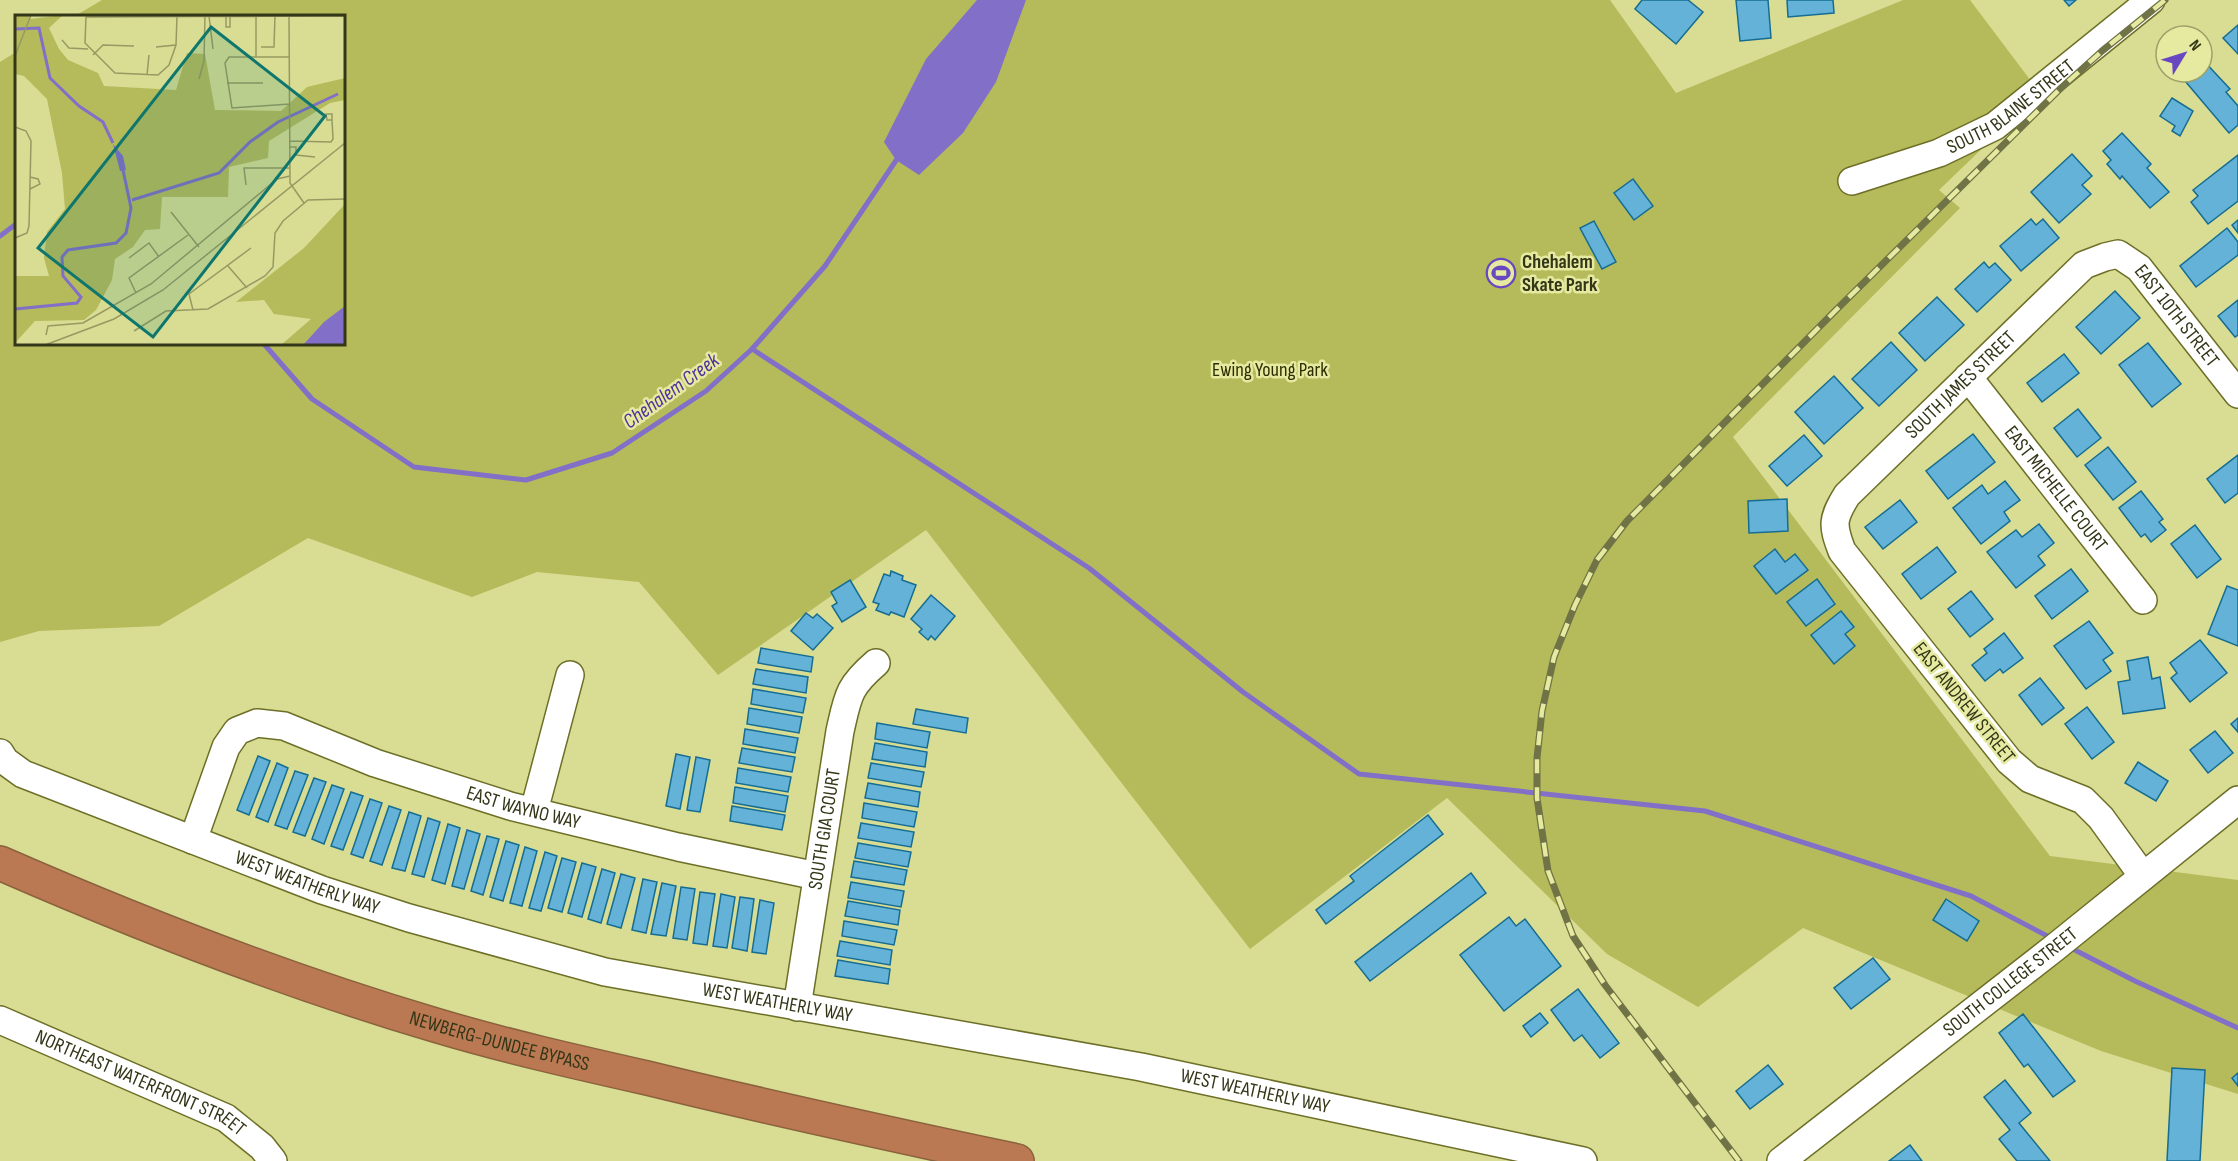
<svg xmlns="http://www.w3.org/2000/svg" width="2238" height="1161" viewBox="0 0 2238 1161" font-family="'Sofia Sans Condensed',sans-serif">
  <rect width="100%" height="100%" fill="#d8dd93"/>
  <!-- green -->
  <path fill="#b5ba5b" d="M102 0H1610L1676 93 1903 0H1970L2040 93 1939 190 1960 208 1733 437 2050 856 2238 880V1094L2101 1051 1803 928 1698 1007 1607 954 1447 798 1250 949 926 530 718 675 639 582 537 572 472 597 308 538 159 626 39 631 0 642V62L16 52V344H344V16H75Z"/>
  <!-- water -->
  <path fill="#816fc8" d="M977 0H1026L996 82 963 133 919 175 896 160 884 142 926 59Z"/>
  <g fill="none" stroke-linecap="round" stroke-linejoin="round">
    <!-- stream -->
    <g stroke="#816fc8" stroke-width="5">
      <path d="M0 236 16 224"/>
      <path d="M264 344 312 399 414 467 526 480 612 453 706 391 752 349 825 266 899 156"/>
      <path d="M752 349 1089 568 1243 692 1359 774 1705 811 1971 896 2053 939"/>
      <path d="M2069 947 2135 981 2238 1028"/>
    </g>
  </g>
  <!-- building -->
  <g fill="#64b2d8" stroke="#166d91" stroke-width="1.5">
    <path d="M1642 0H1688L1703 12 1676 44 1635 9Z"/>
    <path d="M1736 0H1768L1771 38 1740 41Z"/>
    <path d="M1787 0H1833L1834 13 1788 17Z"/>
    <path d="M2064 0H2076L2069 6Z"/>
    <path d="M2238 25V54L2223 38Z"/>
    <path d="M2202 59 2230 89 2226 92 2238 106V125L2229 133 2180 75 2184 72H2202Z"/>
    <path d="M2172 98 2193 111 2180 136 2172 131 2175 126 2160 116Z"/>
    <path d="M2122 133 2151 164 2147 168 2169 192 2150 208 2122 176 2120 179 2107 164 2111 160 2103 151Z"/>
    <path d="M2072 154 2092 176 2082 185 2091 194 2059 223 2031 192Z"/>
    <path d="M2238 155V201L2208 224 2191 202 2198 196 2193 190Z"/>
    <path d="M1633 179 1653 206 1634 220 1614 193Z"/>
    <path d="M2031 219 2036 225 2043 219 2059 238 2021 271 2000 246Z"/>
    <path d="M2238 220V233L2232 225Z"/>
    <path d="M1594 221 1616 262 1602 269 1580 228Z"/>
    <path d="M2227 228 2238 242V255L2196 287 2180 266Z"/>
    <path d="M1984 262 1989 268 1995 263 2011 280 1977 312 1955 289Z"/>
    <path d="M2115 291 2140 318 2101 354 2076 327Z"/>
    <path d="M1937 297 1964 325 1925 361 1899 333Z"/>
    <path d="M2238 300V335L2235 337 2218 316Z"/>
    <path d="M1891 342 1917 370 1879 406 1852 379Z"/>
    <path d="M2148 343 2181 384 2152 407 2119 365Z"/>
    <path d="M2064 354 2079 373 2042 402 2027 383Z"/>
    <path d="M1834 376 1863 408 1824 444 1795 412Z"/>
    <path d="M2078 409 2101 438 2077 457 2054 428Z"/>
    <path d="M1973 434 1995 462 1948 499 1926 471Z"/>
    <path d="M1804 435 1822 456 1787 486 1769 466Z"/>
    <path d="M2108 447 2136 482 2113 500 2085 465Z"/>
    <path d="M2238 455V493L2225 503 2207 479Z"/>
    <path d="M2005 481 2020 500 2004 512 2010 521 1981 544 1953 508 1982 485 1988 494Z"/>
    <path d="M2141 491 2163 519 2159 522 2166 530 2151 542 2145 534 2141 537 2119 508Z"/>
    <path d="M1787 499 1788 531 1749 533 1748 501Z"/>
    <path d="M1900 500 1917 522 1883 549 1865 527Z"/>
    <path d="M2039 524 2054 543 2038 556 2045 565 2016 588 1987 552 2016 530 2022 537Z"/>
    <path d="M2195 525 2221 559 2197 578 2171 544Z"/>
    <path d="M1937 547 1956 572 1921 599 1902 574Z"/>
    <path d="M1775 549 1785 562 1795 554 1808 570 1776 594 1754 566Z"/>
    <path d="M2071 569 2088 591 2052 619 2035 596Z"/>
    <path d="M891 571 903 576 902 580 916 585 904 617 891 612 889 615 876 610 879 604 873 602 884 574 890 576Z"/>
    <path d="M1817 579 1835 604 1806 626 1787 602Z"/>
    <path d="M850 580 866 607 842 622 832 606 837 603 831 592Z"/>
    <path d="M2227 586 2238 590V646L2208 634Z"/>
    <path d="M1971 591 1993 619 1970 637 1948 609Z"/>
    <path d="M931 595 955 616 935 640 931 636 928 640 919 632 922 629 911 619Z"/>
    <path d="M1841 611 1854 627 1845 634 1855 646 1834 664 1811 635Z"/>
    <path d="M806 613 813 618 817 614 833 628 813 650 791 631Z"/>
    <path d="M2089 621 2113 653 2103 660 2111 671 2086 689 2054 646Z"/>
    <path d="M2004 633 2023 658 2003 673 2000 669 1985 681 1972 665 1987 653 1984 649Z"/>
    <path d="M2200 640 2227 673 2190 702 2171 678 2177 673 2170 663Z"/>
    <path d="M761 648 813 657 811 672 758 663Z"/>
    <path d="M2148 657 2152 679 2160 677 2165 708 2123 714 2118 682 2130 680 2127 661Z"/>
    <path d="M756 669 808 677 806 693 753 684Z"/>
    <path d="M2040 678 2064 708 2042 725 2019 695Z"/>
    <path d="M753 689 806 698 803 713 751 704Z"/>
    <path d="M2087 707 2114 742 2092 759 2065 724Z"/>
    <path d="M749 708 802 717 799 733 747 724Z"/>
    <path d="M916 709 968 718 966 733 913 724Z"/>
    <path d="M2238 718V732L2231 724Z"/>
    <path d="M877 723 930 732 927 748 875 739Z"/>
    <path d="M745 729 798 738 795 753 743 744Z"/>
    <path d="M2215 731 2233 753 2208 773 2190 750Z"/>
    <path d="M875 743 927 752 925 767 872 759Z"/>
    <path d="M742 748 795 757 792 772 739 763Z"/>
    <path d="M676 754 690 757 680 809 666 806Z"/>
    <path d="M258 756 270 761 249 815 237 810Z"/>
    <path d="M696 757 710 760 700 812 687 810Z"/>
    <path d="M2138 762 2168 781 2156 801 2125 783Z"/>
    <path d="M277 763 288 768 268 822 256 817Z"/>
    <path d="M871 763 924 772 921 787 868 778Z"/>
    <path d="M738 768 791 777 788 792 736 783Z"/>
    <path d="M295 771 308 775 287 829 275 825Z"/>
    <path d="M314 778 326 782 305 836 293 832Z"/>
    <path d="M868 783 920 792 918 807 865 798Z"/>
    <path d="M332 785 344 789 324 844 312 839Z"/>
    <path d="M735 787 788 796 785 812 733 803Z"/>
    <path d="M351 792 363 796 343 850 331 846Z"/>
    <path d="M370 799 382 803 363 858 351 854Z"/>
    <path d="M864 803 917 812 914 827 862 818Z"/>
    <path d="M389 806 401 810 382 865 370 861Z"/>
    <path d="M732 806 785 815 782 830 730 821Z"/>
    <path d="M409 812 421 816 405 871 392 868Z"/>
    <path d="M1428 815 1443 834 1326 924 1316 910 1354 881 1350 876Z"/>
    <path d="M428 818 440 822 424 877 412 874Z"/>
    <path d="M861 823 914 832 911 847 858 838Z"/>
    <path d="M448 824 460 828 445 884 432 880Z"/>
    <path d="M467 830 480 834 464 889 452 886Z"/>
    <path d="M487 836 499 839 483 895 471 891Z"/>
    <path d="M506 841 519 845 503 901 490 897Z"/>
    <path d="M858 843 911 852 908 867 855 858Z"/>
    <path d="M525 847 537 851 522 906 510 903Z"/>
    <path d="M545 852 557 856 541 911 529 908Z"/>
    <path d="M562 858 576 862 562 912 548 908Z"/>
    <path d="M854 861 907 870 904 885 851 877Z"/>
    <path d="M582 863 596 867 582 917 568 913Z"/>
    <path d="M602 869 615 873 601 923 588 919Z"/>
    <path d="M1471 873 1486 893 1370 981 1355 962Z"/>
    <path d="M621 874 635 878 621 928 607 924Z"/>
    <path d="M643 879 657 882 646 933 632 930Z"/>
    <path d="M851 882 904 891 901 907 848 898Z"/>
    <path d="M662 883 676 886 666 936 651 934Z"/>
    <path d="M681 887 695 889 687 940 673 938Z"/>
    <path d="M700 892 715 894 707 945 693 943Z"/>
    <path d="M721 894 735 897 727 948 713 946Z"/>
    <path d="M740 897 754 899 747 951 732 948Z"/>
    <path d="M1946 899 1979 921 1967 941 1933 920Z"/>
    <path d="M760 900 774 903 766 954 752 952Z"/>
    <path d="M848 901 900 910 898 925 845 916Z"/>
    <path d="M1509 917 1516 926 1525 919 1561 966 1504 1011 1460 955Z"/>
    <path d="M844 921 897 930 894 945 842 936Z"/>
    <path d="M840 941 892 950 890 965 837 956Z"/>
    <path d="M1873 958 1890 979 1851 1009 1834 988Z"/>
    <path d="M838 960 890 969 888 984 835 976Z"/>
    <path d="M1578 989 1619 1043 1600 1058 1582 1035 1574 1041 1551 1010Z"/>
    <path d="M1540 1013 1548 1023 1531 1037 1523 1026Z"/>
    <path d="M2023 1014 2075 1081 2053 1097 2028 1064 2024 1067 1999 1033Z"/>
    <path d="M1768 1065 1783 1084 1750 1109 1736 1091Z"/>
    <path d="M2172 1068 2205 1070 2200 1161H2167Z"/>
    <path d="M2238 1073V1086L2232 1078Z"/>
    <path d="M2005 1080 2031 1113 2019 1123 2050 1161H2017L1999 1139 2010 1130 1984 1097Z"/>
    <path d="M1910 1145 1922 1161H1889Z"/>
  </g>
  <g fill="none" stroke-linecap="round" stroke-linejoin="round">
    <!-- minor casing -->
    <g stroke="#6d6f27" stroke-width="30">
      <g id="minor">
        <path id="s1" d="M1852 181 1939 153 1995 126 2151 0"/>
        <path id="s2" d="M1968 377 2143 600"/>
        <path id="s3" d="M0 753 5 761 23 774 322 890 409 918 605 972 1141 1067 1583 1161"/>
        <path d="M534 811 570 675"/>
        <path id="s4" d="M193 840 226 747 237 731 257 723 284 726 375 763 510 806 678 847 817 876"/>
        <path id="s5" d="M2143 876 2101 818 2083 800 2030 779 2009 761 1842 551C1832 525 1832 519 1847 495L2084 265 2105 257 2118 254 2139 268 2238 394"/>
        <path id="s6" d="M797 1007 840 731C848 696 848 687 876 663"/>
        <path id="s7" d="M0 1020 226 1118 262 1147 273 1161"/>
        <path id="s8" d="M1781 1161 2053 949 2238 800"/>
      </g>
    </g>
    <!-- highway casing -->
    <g stroke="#8b623e" stroke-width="36">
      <g id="highway">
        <path id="s9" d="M0 863C142 925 286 981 435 1025 505 1046 576 1062 647 1078 770 1108 894 1135 1017 1161"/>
      </g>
    </g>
    <!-- minor -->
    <use href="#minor" stroke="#fff" stroke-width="27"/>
    <!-- highway -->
    <use href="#highway" stroke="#ba7952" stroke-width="33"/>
    <!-- rail casing -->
    <g stroke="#707345" stroke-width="7">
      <path id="rail" d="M1739 1161 1605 985 1573 936 1548 871 1537 798V758L1542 711 1554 657 1575 605 1597 560 1627 521 1837 309 2061 88 2102 51 2165 0"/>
    </g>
    <!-- rail -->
    <use href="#rail" stroke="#e5eaa0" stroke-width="4.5" stroke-dasharray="14" stroke-linecap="butt"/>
  </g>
  <!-- icons -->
  <defs>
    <g id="stadium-ring" transform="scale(1.5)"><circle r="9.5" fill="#e5eaa0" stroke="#6947c0" stroke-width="1.5"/><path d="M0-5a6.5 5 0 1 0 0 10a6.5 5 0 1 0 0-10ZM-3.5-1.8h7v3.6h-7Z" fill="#6947c0"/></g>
  </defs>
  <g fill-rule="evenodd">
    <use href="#stadium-ring" x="1501" y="273"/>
  </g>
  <g text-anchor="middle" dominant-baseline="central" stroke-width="5" stroke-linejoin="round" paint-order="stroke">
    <!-- street labels -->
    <g font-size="20" fill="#343618" stroke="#e5eaa0">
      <text stroke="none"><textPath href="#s1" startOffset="177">SOUTH BLAINE STREET</textPath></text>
      <text stroke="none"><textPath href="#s5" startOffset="962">EAST 10TH STREET</textPath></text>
      <text stroke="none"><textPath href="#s5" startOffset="668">SOUTH JAMES STREET</textPath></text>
      <text stroke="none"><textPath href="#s2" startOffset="142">EAST MICHELLE COURT</textPath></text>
      <text transform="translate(1964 703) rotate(51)">EAST ANDREW STREET</text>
      <text stroke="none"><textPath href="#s4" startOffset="420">EAST WAYNO WAY</textPath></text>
      <text stroke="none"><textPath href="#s6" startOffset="180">SOUTH GIA COURT</textPath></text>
      <text stroke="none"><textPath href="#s3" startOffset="336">WEST WEATHERLY WAY</textPath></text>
      <text stroke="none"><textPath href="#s8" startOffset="291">SOUTH COLLEGE STREET</textPath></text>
      <text stroke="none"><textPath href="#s3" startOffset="822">WEST WEATHERLY WAY</textPath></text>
      <text stroke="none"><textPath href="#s9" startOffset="531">NEWBERG-DUNDEE BYPASS</textPath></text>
      <text stroke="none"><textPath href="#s7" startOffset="154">NORTHEAST WATERFRONT STREET</textPath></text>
      <text stroke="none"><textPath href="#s3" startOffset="1308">WEST WEATHERLY WAY</textPath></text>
    </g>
    <!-- poi labels -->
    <g font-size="20" font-weight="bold" fill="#343618" stroke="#e5eaa0" text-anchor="start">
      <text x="1522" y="262">Chehalem<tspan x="1522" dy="23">Skate Park</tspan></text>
    </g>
    <!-- park labels -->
    <g font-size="20" fill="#2c2d00" stroke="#e5eaa0">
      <text x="1270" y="370">Ewing Young Park</text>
    </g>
    <!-- water labels -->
    <g font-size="21" font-style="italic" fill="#51319b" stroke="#e5eaa0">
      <text transform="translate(671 391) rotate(-36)">Chehalem Creek</text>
    </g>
  </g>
  <!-- overview -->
  <g transform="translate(15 15)">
    <rect width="330" height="330" fill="#d8dd93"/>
    <path d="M0 0H16L15 4 48 0 34 13 44 34 53 45 83 58 89 71 161 75 172 38 190 39 200 95 266 96 292 72 330 63V85L315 88 254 126 253 143 214 152 213 182H147L145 214 130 215 118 232 100 244 97 265 81 295 69 305 20 306 0 328V261H34L29 243 32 217 50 194 47 158 32 84 9 61 0 59ZM330 189V291L288 330H266L296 304 259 299 249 285 221 287 289 233Z" fill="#b5ba5b"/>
    <path d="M98 129 108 141 111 155 105 156ZM330 291V330H288L309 307Z" fill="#816fc8"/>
    <path fill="none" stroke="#816fc8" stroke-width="3" d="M0 14 24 13 35 63 64 91 88 107 98 128M117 185 204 158 235 127 263 107 323 79M0 294 62 288 66 282 48 261 47 242 53 235 101 228 111 218 116 193 108 155"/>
    <path fill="none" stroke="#969a62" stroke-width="1.5" d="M162 1 161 30 154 50 143 60 100 58 70 28 71 2 330 1M194 1 198 34M211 1V12H215V1M274 1 275 168 289 188M47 25 54 33 73 34M141 32 161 30M246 32H259L260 1M78 40 88 30 119 31M0 41 16 0M241 42V2M274 42H214L210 48 217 93 275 89M132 60 134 40M184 64 189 46 190 0M212 68H248M330 100V119M0 112 11 116 16 126 14 211 12 218 0 223M275 126 316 127 318 124 317 105V99H311L312 105H317M275 132H281V140L300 142M231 170 229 153H275M15 174 25 169 23 164 15 162M156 197 184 232M114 243 134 228 144 242M213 251 232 273M121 278 114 263 173 220M178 295 174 279 236 233M119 316 151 296 193 294 250 261 258 252 260 218 268 206 293 185 330 184M31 320 33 311 68 308 136 269 262 164 275 161M30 330 99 304 148 275 330 128"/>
    <path fill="#0f766e" fill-opacity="0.15" stroke="#0f766e" stroke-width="3" d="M196 12 310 101 138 322 23 233Z"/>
    <rect width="330" height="330" fill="none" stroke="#343618" stroke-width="3"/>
  </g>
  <!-- north arrow -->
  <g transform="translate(2184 54) rotate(52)"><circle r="28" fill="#e5eaa0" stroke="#9ea26a" stroke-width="1.5"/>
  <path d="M0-4.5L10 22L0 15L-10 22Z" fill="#6947c0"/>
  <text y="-9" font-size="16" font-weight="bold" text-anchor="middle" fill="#343618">N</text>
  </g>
</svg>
